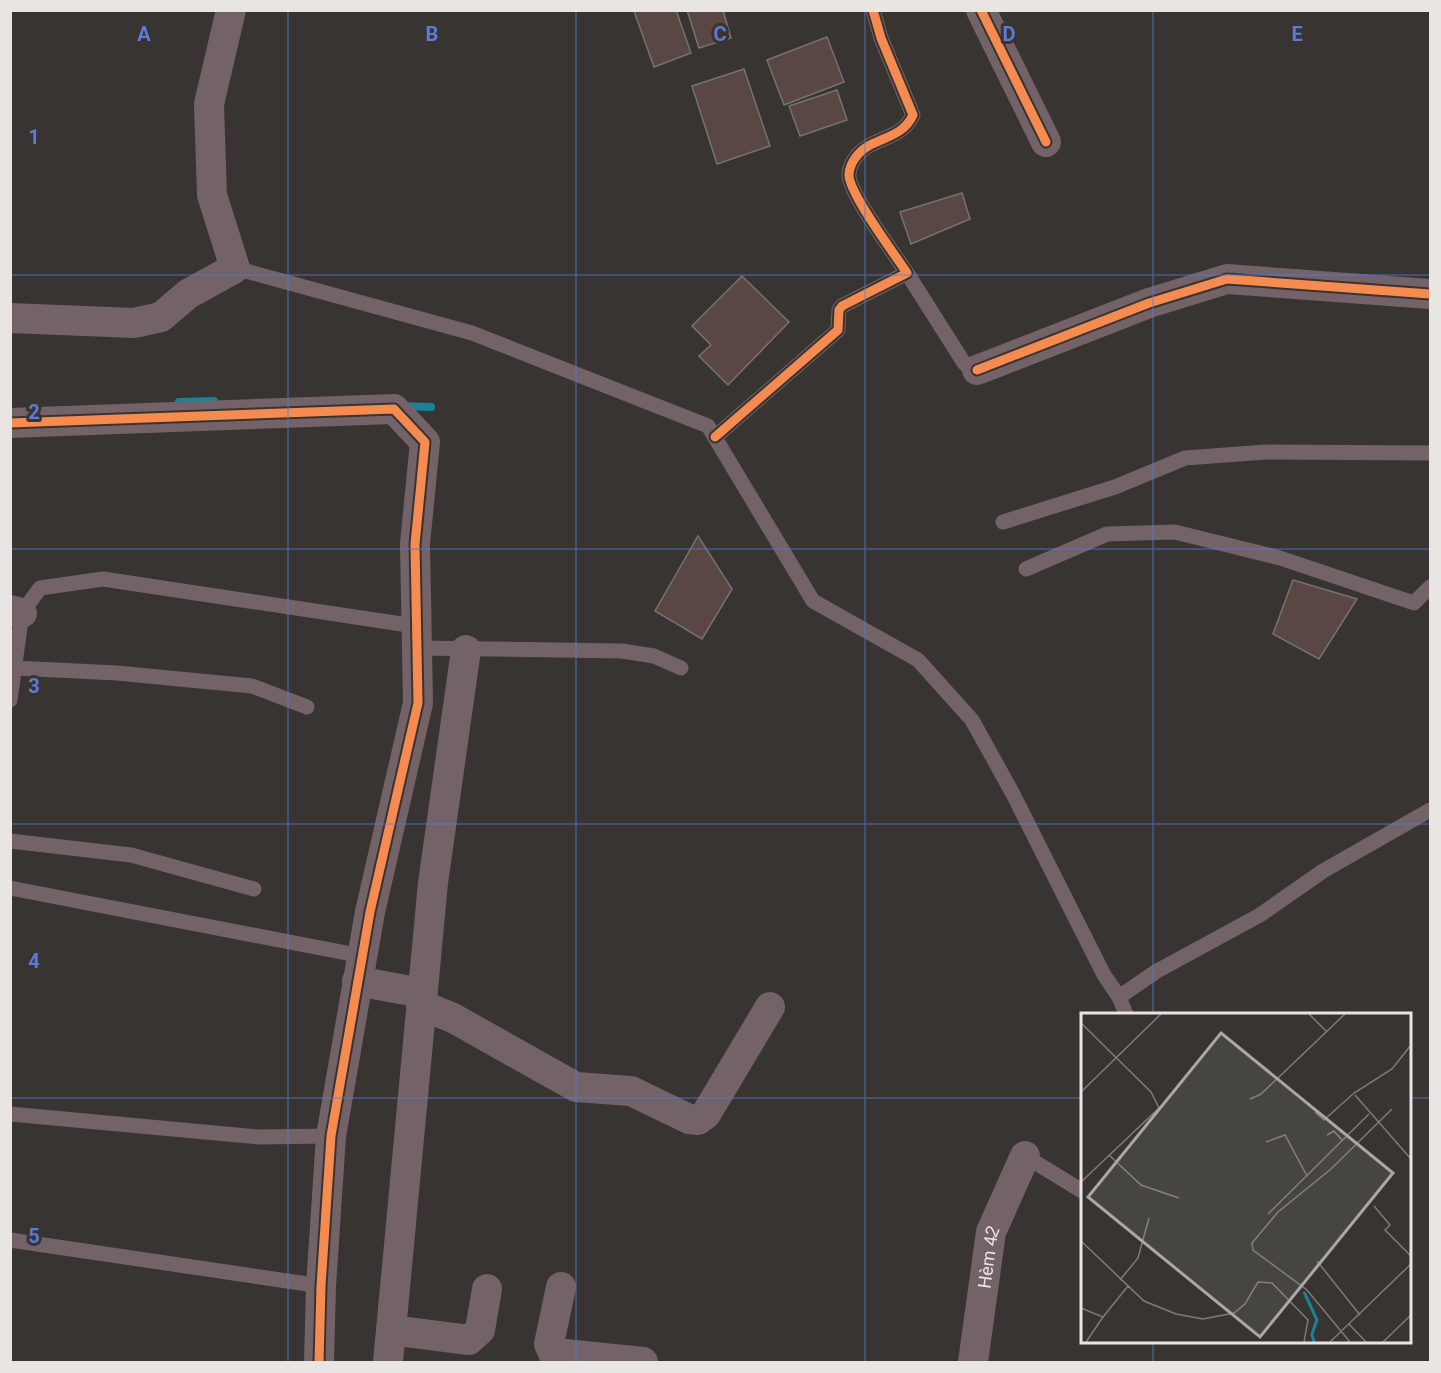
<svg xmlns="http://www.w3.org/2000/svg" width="1441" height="1373" viewBox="0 0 1441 1373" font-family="Roboto,sans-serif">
  <rect width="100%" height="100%" fill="#373431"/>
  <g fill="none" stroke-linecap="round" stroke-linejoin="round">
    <!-- stream -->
    <g stroke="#1a829a" stroke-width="8">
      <path d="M179 402 214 401"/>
      <path d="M401 406 431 407"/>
    </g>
  </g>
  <!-- building -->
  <g fill="#5a4743" stroke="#757270" stroke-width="1.5">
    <path d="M676 10 691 53 654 67 634 11Z"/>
    <path d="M687 10H723L731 38 699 48Z"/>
    <path d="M827 37 844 82 784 105 767 60Z"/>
    <path d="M744 69 770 146 717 164 692 86Z"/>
    <path d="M837 90 847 120 800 136 789 106Z"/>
    <path d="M962 193 970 219 911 244 900 212Z"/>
    <path d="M742 276 789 322 728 385 699 356 711 345 692 326Z"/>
    <path d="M698 536 732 589 702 639 655 611Z"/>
    <path d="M1293 580 1357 599 1319 659 1273 634Z"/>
  </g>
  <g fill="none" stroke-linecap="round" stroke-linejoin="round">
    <!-- service -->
    <g stroke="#736267" stroke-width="15">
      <path d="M235 268 472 333 708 426 813 601 918 660 972 720 1013 794 1104 975 1119 997 1126 1014"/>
      <path d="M907 273 964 363 970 369 977 370"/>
      <path d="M715 437 838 330 839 310 842 306 907 273C896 256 847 191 849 174 850 162 859 151 870 145 888 136 904 134 913 115L881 38 873 10"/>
      <path d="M1003 522 1115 487 1185 458 1266 452 1430 453"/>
      <path d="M1026 569 1107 534 1175 532 1280 558 1414 603 1430 587"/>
      <path d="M416 648 622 651 654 656 681 668"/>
      <path d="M15 668 117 673 252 686 307 707"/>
      <path d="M10 700 22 613 40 588 103 579 415 626"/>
      <path d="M10 841 131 855 254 889"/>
      <path d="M10 888 362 956"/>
      <path d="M1119 997 1157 971 1260 915 1323 871 1430 810"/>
      <path d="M10 1114 258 1137 331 1136"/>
      <path d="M1025 1156 1082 1191"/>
      <path d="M10 1240 321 1286"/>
    </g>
    <!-- minor -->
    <g stroke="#736267" stroke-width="30">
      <path d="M981 10 1046 142"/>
      <path d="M10 318 134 323 161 317 188 294 235 268 212 195 209 104 231 10"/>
      <path d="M977 370 1149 303 1227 279 1430 294"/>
      <path d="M10 423 394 409 425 442 415 544 418 703 370 912 331 1136 321 1286 319 1362"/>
      <path d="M10 610 22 613"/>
      <path d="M357 981 422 993"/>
      <path d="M421 1005 453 1018 576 1087 631 1091 689 1119 698 1120 706 1114 770 1007"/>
      <path d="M561 1287 549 1344 553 1353 565 1354"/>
      <path d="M391 1330 469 1340 480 1330 487 1289"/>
      <path d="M388 1362 433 883 466 650"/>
      <path d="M564 1362 565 1354 643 1362"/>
      <path id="s1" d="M973 1362 991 1232 1025 1156"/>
    </g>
    <!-- cycleway casing -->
    <g stroke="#39342f" stroke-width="13">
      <g id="cycleway">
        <path d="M981 10 1046 142"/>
        <path d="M977 370 1149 303 1227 279 1430 294"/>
        <path d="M10 423 394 409 425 442 415 544 418 703 370 912 331 1136 321 1286 319 1362"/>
        <path d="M715 437 838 330 839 310 842 306 907 273C896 256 847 191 849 174 850 162 859 151 870 145 888 136 904 134 913 115L881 38 873 10"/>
      </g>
    </g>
    <!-- cycleway -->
    <use href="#cycleway" stroke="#f68b52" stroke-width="9"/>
  </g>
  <!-- grid -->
  <path fill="none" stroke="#5a7bdb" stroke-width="1.5" stroke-opacity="0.55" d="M288 10V1362M576 10V1362M865 10V1362M1153 10V1014M10 275H1430M10 549H1430M10 824H1430M10 1098H1082M1410 1098H1430M1153 1342V1362"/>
  <g text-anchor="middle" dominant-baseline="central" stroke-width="6" stroke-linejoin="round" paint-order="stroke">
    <!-- street labels -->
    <g font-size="18" fill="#e8e5e2" stroke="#39342f">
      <text stroke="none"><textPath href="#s1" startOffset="106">Hèm 42</textPath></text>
    </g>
  </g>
  <!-- overview -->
  <g transform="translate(1081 1013)">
    <rect width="330" height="330" fill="#373431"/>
    <path fill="none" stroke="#1a829a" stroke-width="3" d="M223 279 236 307 231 321 233 329"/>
    <path fill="none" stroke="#7e7b78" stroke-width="1.5" d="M228 1 246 19M0 10 70 79 78 95 0 169M0 79 80 1M274 82 330 146M169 86 180 81 264 1M234 99 243 107 273 80 311 56 330 32M246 122 253 118 261 127M185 129 204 122 226 163M28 142 60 172 98 185M293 193 309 212 304 217 330 243M187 201 288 101M0 228 63 288 95 301 122 306 153 300 164 291 177 269 191 270 227 307 223 329M236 248 279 302M39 267 57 245 68 205M0 295 22 304 5 329M22 304 47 273M268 311 285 329M249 329 330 251M269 329 226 277 172 237 171 230 197 199 250 156 311 96M302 329 330 302"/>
    <path fill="#aaa7a4" fill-opacity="0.15" stroke="#aaa7a4" stroke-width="3" d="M140 20 312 160 179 324 7 184Z"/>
    <rect width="330" height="330" fill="none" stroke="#e8e5e2" stroke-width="3"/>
  </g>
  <g font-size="20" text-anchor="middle" font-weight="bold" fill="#5a7bdb" stroke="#39342f" stroke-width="6" stroke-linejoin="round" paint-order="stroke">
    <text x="144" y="41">A</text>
    <text x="432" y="41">B</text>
    <text x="720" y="41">C</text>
    <text x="1009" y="41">D</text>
    <text x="1297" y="41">E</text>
    <text x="34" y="144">1</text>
    <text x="34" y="419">2</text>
    <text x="34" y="693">3</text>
    <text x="34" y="968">4</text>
    <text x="34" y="1243">5</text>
  </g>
  <!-- border -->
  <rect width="1441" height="1373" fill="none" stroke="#e8e5e2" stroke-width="24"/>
</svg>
